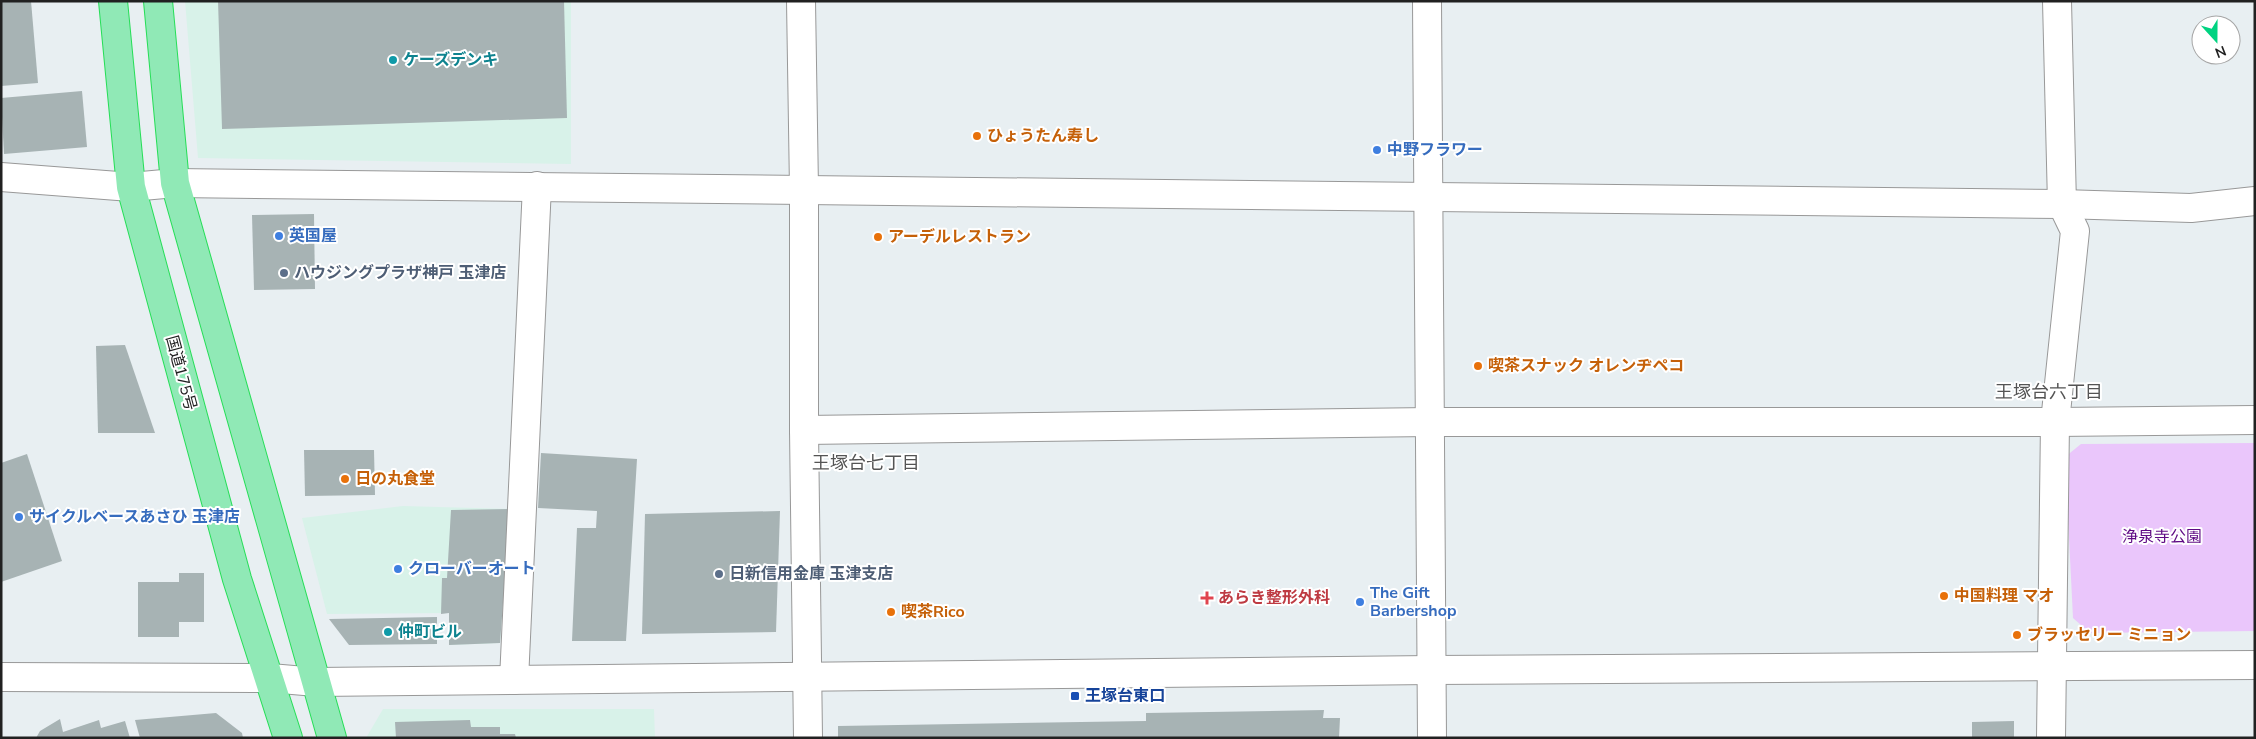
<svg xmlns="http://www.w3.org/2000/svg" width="2256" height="739" viewBox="0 0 2256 739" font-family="'Nunito Sans','Noto Sans JP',sans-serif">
  <rect width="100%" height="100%" fill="#e8eff2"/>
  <!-- commercial -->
  <g fill="#d8f2e9">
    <path d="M185 1H571V164L198 158Z"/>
    <path d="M403 506 510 509 500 643 449 645V613L327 614 302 518Z"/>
    <path d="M383 709H654L655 738H366Z"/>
  </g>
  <!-- park -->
  <path fill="#eac6fb" d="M2255 443V631L2090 633 2073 618 2065 457 2081 444Z"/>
  <!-- building -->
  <g fill="#a7b3b4">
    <path d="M1 1H31L38 83 1 86Z"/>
    <path d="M218 1H564L567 118 222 129Z"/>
    <path d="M82 91 87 147 4 154 1 98Z"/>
    <path d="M314 214 315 289 254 290 252 215Z"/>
    <path d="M125 345 155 433H98L96 346Z"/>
    <path d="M304 450H374L375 495 305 496Z"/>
    <path d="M541 453 637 459 626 641H572L577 528H596L597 511 538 508Z"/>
    <path d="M27 454 62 561 1 582V463Z"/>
    <path d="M510 509 500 643 449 645V613L441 614 442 578H447L451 510Z"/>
    <path d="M780 511 776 632 642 634 645 514Z"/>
    <path d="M179 573H204V622H179V637H138V582H179Z"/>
    <path d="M437 617V644L349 645 329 619Z"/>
    <path d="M1324 710 1323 718H1340L1339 738H838V726L1146 721V713Z"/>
    <path d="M216 713 242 733 243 738H140L135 720Z"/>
    <path d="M60 719 63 732 99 720 101 728 125 721 130 738H36L40 731Z"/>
    <path d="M470 720 471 727H500V734H515L516 738H396L395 722Z"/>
    <path d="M2014 721V738H1972V722Z"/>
  </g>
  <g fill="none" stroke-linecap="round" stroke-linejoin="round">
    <!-- minor casing -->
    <g stroke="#989898" stroke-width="30">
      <g id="minor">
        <path d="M801 1 804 189V430L808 738"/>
        <path d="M1427 1 1432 738"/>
        <path d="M1 177 131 187 175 183 2062 204 2191 208 2255 201"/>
        <path d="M804 430 1430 422H2055L2255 420"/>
        <path d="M1 677 270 678 316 682 1431 670 2255 665"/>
        <path d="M514 680 537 186"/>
        <path d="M2051 738 2055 422 2075 231 2062 204 2057 1"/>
      </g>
    </g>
    <!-- highway casing -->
    <g stroke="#27de58" stroke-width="30">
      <g id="highway">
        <path d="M113 1 131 187 237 579 288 738"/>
        <path d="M158 1 175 183 332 738"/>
      </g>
    </g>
    <!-- minor -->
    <use href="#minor" stroke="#fff" stroke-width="28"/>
    <!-- highway -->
    <use href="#highway" stroke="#90e9b6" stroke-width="28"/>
  </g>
  <!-- markers -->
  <g fill="#0f9aa8" stroke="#fff" stroke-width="2">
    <circle cx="393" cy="60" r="5"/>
    <circle cx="388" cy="632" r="5"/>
  </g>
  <g fill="#e8710a" stroke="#fff" stroke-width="2">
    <circle cx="977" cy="136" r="5"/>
    <circle cx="878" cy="237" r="5"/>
    <circle cx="1478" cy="366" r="5"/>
    <circle cx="345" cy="479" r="5"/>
    <circle cx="1944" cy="596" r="5"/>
    <circle cx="891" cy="612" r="5"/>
    <circle cx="2017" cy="635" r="5"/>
  </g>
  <g fill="#3f7fe0" stroke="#fff" stroke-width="2">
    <circle cx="1377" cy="150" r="5"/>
    <circle cx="279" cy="236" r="5"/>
    <circle cx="19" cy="517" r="5"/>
    <circle cx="398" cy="569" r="5"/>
    <circle cx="1360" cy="602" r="5"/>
  </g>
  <g fill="#5c6f8a" stroke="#fff" stroke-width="2">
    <circle cx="284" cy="273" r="5"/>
    <circle cx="719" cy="574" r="5"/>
  </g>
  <path fill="#e0444e" stroke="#fff" stroke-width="2" d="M1204.5 590.5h5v5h5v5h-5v5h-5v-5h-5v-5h5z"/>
  <rect fill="#1a4fb4" stroke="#fff" stroke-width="2" x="1070" y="691" width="10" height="10" rx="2.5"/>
  <g text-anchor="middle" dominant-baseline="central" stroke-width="4" stroke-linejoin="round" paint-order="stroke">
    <!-- culture labels -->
    <g font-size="16" font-weight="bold" fill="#0d838f" stroke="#fff" text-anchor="start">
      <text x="403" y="60">ケーズデンキ</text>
      <text x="398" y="632">仲町ビル</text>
    </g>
    <!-- food labels -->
    <g font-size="16" font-weight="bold" fill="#c56008" stroke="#fff" text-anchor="start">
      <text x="987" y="136">ひょうたん寿し</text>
      <text x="888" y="237">アーデルレストラン</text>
      <text x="1488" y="366">喫茶スナック オレンヂペコ</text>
      <text x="355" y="479">日の丸食堂</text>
      <text x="1954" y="596">中国料理 マオ</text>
      <text x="901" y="612">喫茶Rico</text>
      <text x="2027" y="635">ブラッセリー ミニョン</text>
    </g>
    <!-- shop labels -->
    <g font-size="16" font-weight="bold" fill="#366cbe" stroke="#fff" text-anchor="start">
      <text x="1387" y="150">中野フラワー</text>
      <text x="289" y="236">英国屋</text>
      <text x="29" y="517">サイクルベースあさひ 玉津店</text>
      <text x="408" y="569">クローバーオート</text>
      <text x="1370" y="593">The Gift<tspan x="1370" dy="18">Barbershop</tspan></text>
    </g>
    <!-- service labels -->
    <g font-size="16" font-weight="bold" fill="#4e5e75" stroke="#fff" text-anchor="start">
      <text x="294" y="273">ハウジングプラザ神戸 玉津店</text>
      <text x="729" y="574">日新信用金庫 玉津支店</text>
    </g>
    <!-- street labels -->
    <g font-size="16" fill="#212121" stroke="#fff">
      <text transform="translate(181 373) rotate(75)">国道175号</text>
    </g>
    <!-- park labels -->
    <g font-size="16" fill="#5f0a84" stroke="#fff">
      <text x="2162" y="537">浄泉寺公園</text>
    </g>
    <!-- health labels -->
    <g font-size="16" font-weight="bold" fill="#be3a42" stroke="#fff" text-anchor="start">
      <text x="1218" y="598">あらき整形外科</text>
    </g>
    <!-- transit labels -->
    <g font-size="16" font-weight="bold" fill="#164399" stroke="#fff" text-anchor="start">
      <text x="1085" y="696">王塚台東口</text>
    </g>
    <!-- neighbourhood labels -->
    <g font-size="18" fill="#545454" stroke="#fff">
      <text x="2049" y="392">王塚台六丁目</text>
      <text x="866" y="463">王塚台七丁目</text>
    </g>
  </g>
  <!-- border -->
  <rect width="2256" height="739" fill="none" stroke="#212121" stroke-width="5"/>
  <!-- north arrow -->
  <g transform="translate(2216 40) rotate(159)"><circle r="24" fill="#ffffff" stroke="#a6a6a6"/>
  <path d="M0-4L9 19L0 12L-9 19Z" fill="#00d381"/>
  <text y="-8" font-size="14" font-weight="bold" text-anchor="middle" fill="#212121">N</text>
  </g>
</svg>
